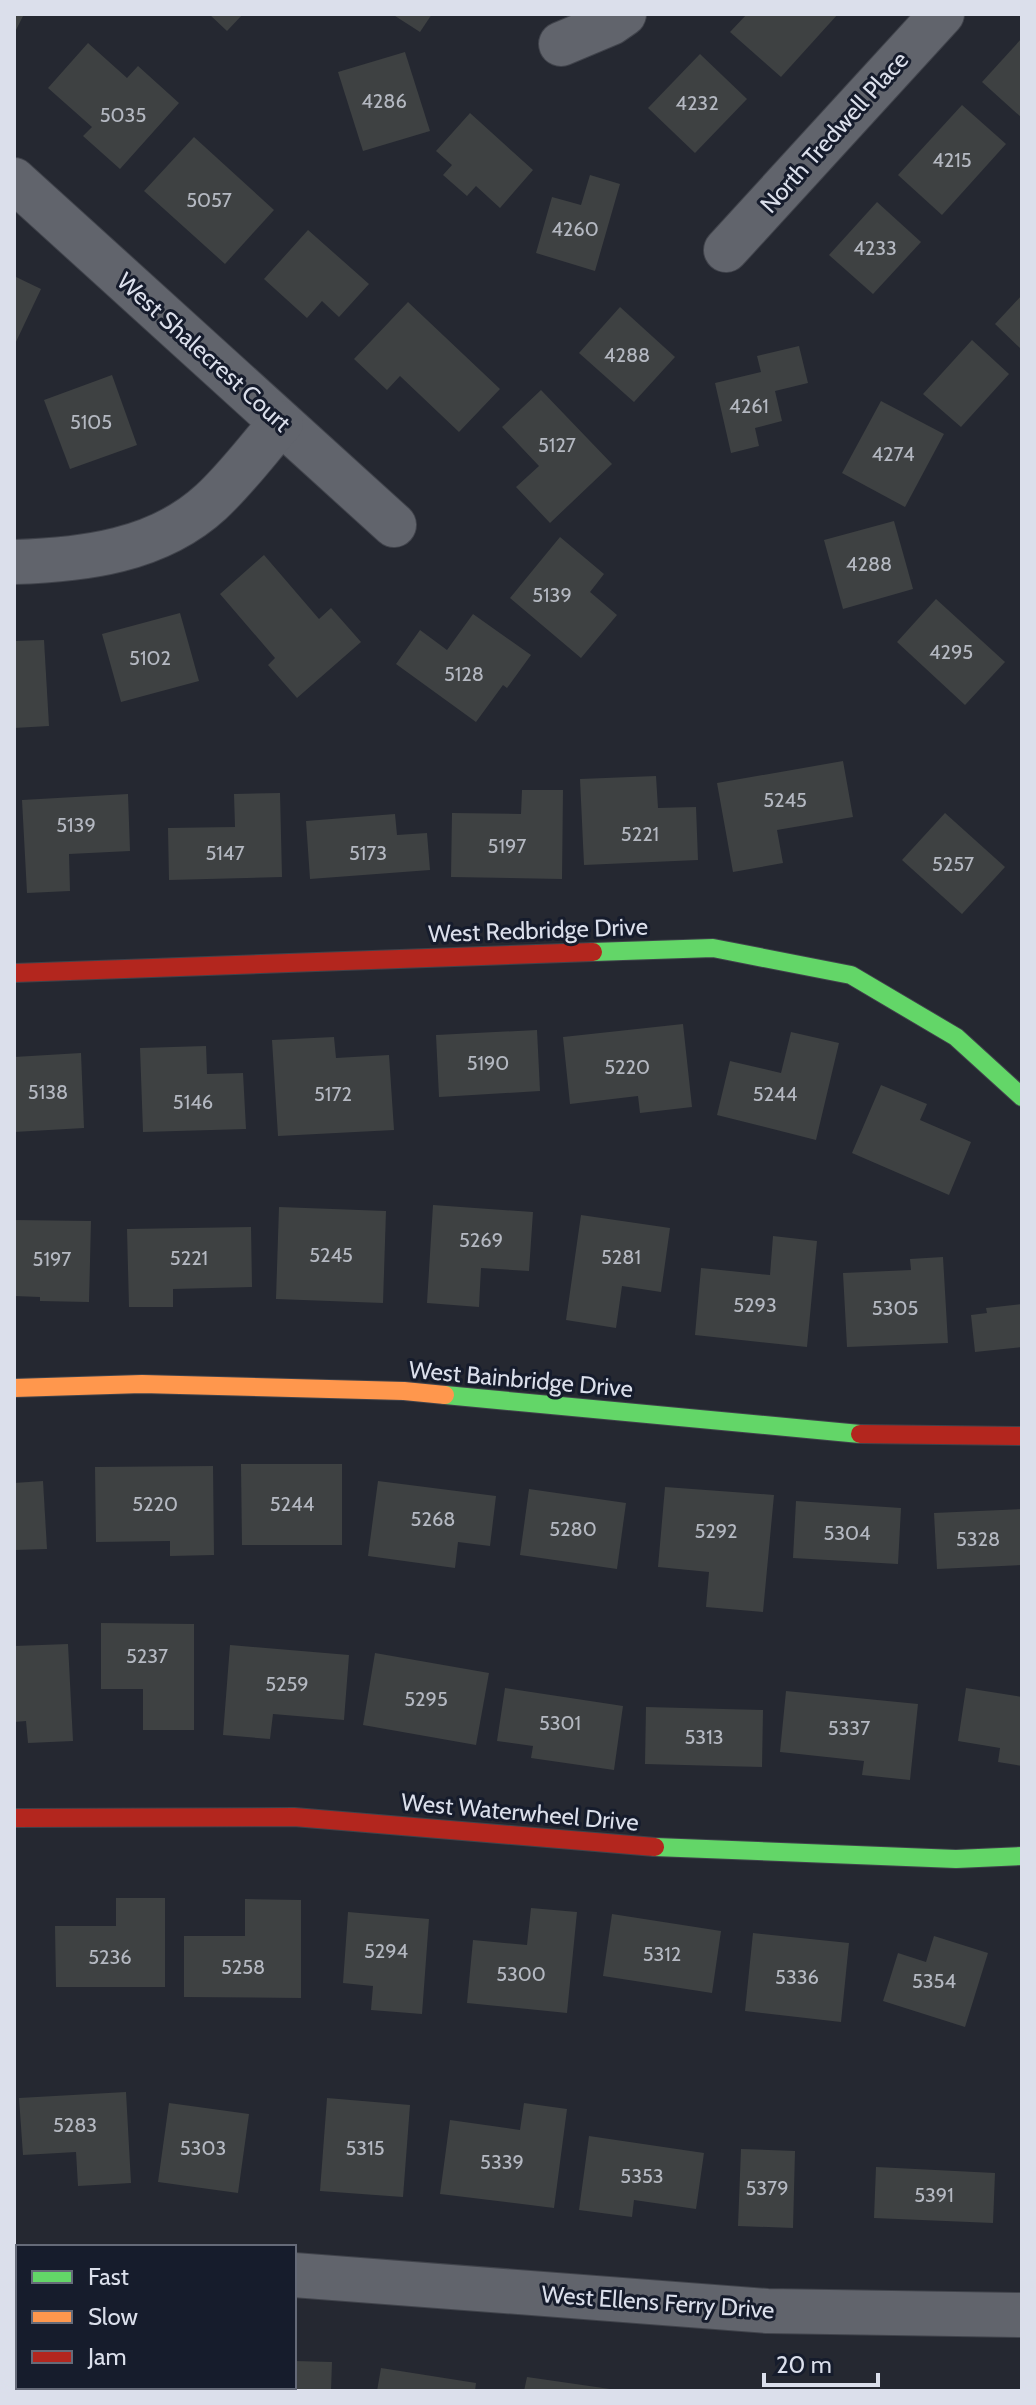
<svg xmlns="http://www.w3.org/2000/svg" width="1036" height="2405" viewBox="0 0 1036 2405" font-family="Cabin,sans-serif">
  <rect width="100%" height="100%" fill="#252831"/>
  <!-- building -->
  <g fill="#3e4142">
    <path d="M14 14H24L14 34Z"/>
    <path d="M209 14H243L227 31Z"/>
    <path d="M392 14H432L420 32Z"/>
    <path d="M747 14H838L781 77 730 32Z"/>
    <path d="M1022 38V118L982 82Z"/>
    <path d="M88 43 127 78 138 66 179 103 120 169 83 136 92 127 48 88Z"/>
    <path d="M405 52 430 131 363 151 338 72Z"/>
    <path d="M700 54 747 99 695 153 648 108Z"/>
    <path d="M962 105 1006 144 942 215 898 175Z"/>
    <path d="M470 113 533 170 500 208 476 186 467 196 443 175 452 165 436 151Z"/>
    <path d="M194 137 274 210 225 264 144 191Z"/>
    <path d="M590 175 620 184 595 271 536 253 552 197 581 205Z"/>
    <path d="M877 202 921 242 873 294 829 255Z"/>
    <path d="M308 230 369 284 339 317 322 301 307 318 264 279Z"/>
    <path d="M14 276 41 289 14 346Z"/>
    <path d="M1022 295V350L995 324Z"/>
    <path d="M408 302 500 389 459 432 400 376 387 390 354 359Z"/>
    <path d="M620 307 675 357 634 402 579 353Z"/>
    <path d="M972 340 1009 374 961 427 923 394Z"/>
    <path d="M799 346 808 383 775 391 782 421 755 428 759 446 731 453 715 383 761 372 757 356Z"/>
    <path d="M112 375 137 445 70 469 44 400Z"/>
    <path d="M541 390 612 464 550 523 516 487 539 466 502 427Z"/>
    <path d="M881 401 944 434 905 507 842 473Z"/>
    <path d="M894 521 913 589 843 609 824 540Z"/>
    <path d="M560 537 604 574 590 592 617 615 581 658 510 598Z"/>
    <path d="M264 555 319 619 331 608 361 642 297 698 268 665 275 658 220 594Z"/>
    <path d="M936 599 1005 662 965 705 897 642Z"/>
    <path d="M180 613 199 681 121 702 102 634Z"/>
    <path d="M473 614 531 655 507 688 503 685 476 722 396 664 420 630 447 650Z"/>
    <path d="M44 640 49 726 14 728V641Z"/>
    <path d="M843 761 853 817 777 830 783 863 733 872 717 783Z"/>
    <path d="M656 776 658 808 696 807 698 860 584 865 580 779Z"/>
    <path d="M522 790H563L562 879 451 877 452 813 521 814Z"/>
    <path d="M280 793 282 877 169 880 168 828 235 827 234 794Z"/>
    <path d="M128 794 130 851 69 854 70 891 27 893 22 800Z"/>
    <path d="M945 813 1005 867 962 914 902 860Z"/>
    <path d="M395 814 397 835 427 833 430 870 310 879 306 821Z"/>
    <path d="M683 1024 692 1107 640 1113 638 1096 570 1104 563 1037Z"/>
    <path d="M537 1030 540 1091 439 1097 436 1035Z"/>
    <path d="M791 1032 839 1043 816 1140 717 1115 730 1061 781 1073Z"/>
    <path d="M334 1037 336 1058 389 1055 394 1130 278 1136 272 1040Z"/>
    <path d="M206 1046 207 1074 243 1073 246 1129 143 1132 140 1048Z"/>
    <path d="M81 1053 84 1128 14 1132V1057Z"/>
    <path d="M881 1085 927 1104 920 1120 971 1142 949 1195 852 1153Z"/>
    <path d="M433 1205 533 1212 529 1271 481 1268 479 1307 427 1303Z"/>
    <path d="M279 1207 386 1211 383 1303 276 1299Z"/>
    <path d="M581 1215 670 1228 661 1292 622 1286 616 1328 566 1320Z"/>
    <path d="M14 1220 91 1221 89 1302 40 1301V1297L14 1296Z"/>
    <path d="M251 1227 252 1287 173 1289V1307H129L127 1229Z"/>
    <path d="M773 1236 817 1241 807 1347 695 1335 701 1268 770 1275Z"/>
    <path d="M943 1257 948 1343 847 1347 843 1273 911 1270 910 1259Z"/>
    <path d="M1022 1304V1347L975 1352 971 1315 987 1313 986 1308Z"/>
    <path d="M241 1464H342V1545H242Z"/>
    <path d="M213 1466 214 1555 170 1556V1541L96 1542 95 1467Z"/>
    <path d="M43 1481 47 1549 14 1550V1483Z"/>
    <path d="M378 1481 496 1496 490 1546 458 1542 455 1568 368 1556Z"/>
    <path d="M665 1487 774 1495 763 1612 706 1607 709 1572 658 1567Z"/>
    <path d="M529 1489 626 1503 617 1569 520 1555Z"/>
    <path d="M796 1501 901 1508 898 1564 793 1558Z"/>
    <path d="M1022 1509V1565L937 1569 934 1513Z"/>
    <path d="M101 1623 194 1624V1730H143V1689H101Z"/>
    <path d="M68 1644 73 1741 28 1743 26 1721 14 1722V1646Z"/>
    <path d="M230 1645 349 1655 344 1720 273 1714 270 1739 223 1735Z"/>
    <path d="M375 1653 489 1673 476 1745 363 1725Z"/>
    <path d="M505 1688 623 1706 614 1770 531 1758 533 1746 497 1741Z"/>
    <path d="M966 1688 1022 1697V1766L998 1762 1000 1748 958 1741Z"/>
    <path d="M786 1691 918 1704 910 1780 862 1775 864 1761 780 1752Z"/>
    <path d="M646 1707 763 1710 762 1767 645 1764Z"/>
    <path d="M116 1898H165V1987H56L55 1926H116Z"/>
    <path d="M245 1899 301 1900V1998L184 1997V1936H245Z"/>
    <path d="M531 1908 577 1912 567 2013 467 2003 473 1940 527 1945Z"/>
    <path d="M348 1912 429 1919 422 2014 371 2010 373 1986 343 1983Z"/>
    <path d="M612 1914 721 1931 712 1993 603 1976Z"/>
    <path d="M753 1933 849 1943 841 2022 745 2011Z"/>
    <path d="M934 1936 988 1953 965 2027 883 2001 898 1953 926 1962Z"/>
    <path d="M126 2092 131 2183 78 2186 76 2152 23 2155 19 2098Z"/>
    <path d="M327 2098 410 2105 403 2197 320 2191Z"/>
    <path d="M169 2103 249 2114 238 2193 158 2182Z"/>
    <path d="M524 2103 567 2109 554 2208 440 2194 450 2120 520 2130Z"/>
    <path d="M589 2136 704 2153 696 2209 634 2200 632 2217 579 2210Z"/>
    <path d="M741 2149 795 2151 793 2228 738 2226Z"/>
    <path d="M876 2167 995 2173 993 2223 874 2218Z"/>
    <path d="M294 2361 332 2362 331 2391H221L222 2387H294Z"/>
    <path d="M14 2367H18V2387H43V2391H14Z"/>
    <path d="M381 2368 476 2383 475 2391H377Z"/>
    <path d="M527 2377 610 2389V2391H524Z"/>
    <rect x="89" y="2387" width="98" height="4"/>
  </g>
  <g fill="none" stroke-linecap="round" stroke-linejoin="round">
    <!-- street casing -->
    <g stroke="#40434b" stroke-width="46">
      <g id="street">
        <path d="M561 44 611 23 624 14"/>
        <path d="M14 180 394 525"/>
        <path d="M726 250 942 14"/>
        <path d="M14 562C83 560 158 551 211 502 237 478 258 449 281 423"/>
        <path d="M294 2275 767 2311 1022 2315"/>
        <path d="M14 2276H18"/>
      </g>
    </g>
    <!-- fast casing -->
    <g stroke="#40434b" stroke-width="20">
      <g id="fast">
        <path d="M593 952 713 948 851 975 956 1037 1022 1097"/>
        <path d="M445 1395 860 1434"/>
        <path d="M655 1847 956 1859 1022 1856"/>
      </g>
    </g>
    <!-- slow casing -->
    <g stroke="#40434b" stroke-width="20">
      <path id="slow" d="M14 1388 142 1384 404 1391 445 1395"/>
    </g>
    <!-- jam casing -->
    <g stroke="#40434b" stroke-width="20">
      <g id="jam">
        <path d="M14 973 593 952"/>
        <path d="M860 1434 1022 1436"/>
        <path d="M14 1818 294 1817 655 1847"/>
      </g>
    </g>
    <!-- street -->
    <use href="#street" stroke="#61646c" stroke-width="44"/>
    <!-- fast -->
    <use href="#fast" stroke="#63d668" stroke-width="18"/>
    <!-- slow -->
    <use href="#slow" stroke="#ff974d" stroke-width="18"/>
    <!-- jam -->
    <use href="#jam" stroke="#b3261e" stroke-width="18"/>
  </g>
  <g text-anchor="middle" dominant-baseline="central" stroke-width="6" stroke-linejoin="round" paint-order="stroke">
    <!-- number labels -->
    <g font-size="20" fill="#b4b8c1">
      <text x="384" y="101">4286</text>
      <text x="697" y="103">4232</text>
      <text x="123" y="115">5035</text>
      <text x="952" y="160">4215</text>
      <text x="209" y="200">5057</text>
      <text x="575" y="229">4260</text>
      <text x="875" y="248">4233</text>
      <text x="627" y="355">4288</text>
      <text x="749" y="406">4261</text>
      <text x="91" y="422">5105</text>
      <text x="557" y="445">5127</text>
      <text x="893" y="454">4274</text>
      <text x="869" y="564">4288</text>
      <text x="552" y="595">5139</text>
      <text x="951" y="652">4295</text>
      <text x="150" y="658">5102</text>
      <text x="464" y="674">5128</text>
      <text x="785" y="800">5245</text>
      <text x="76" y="825">5139</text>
      <text x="640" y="834">5221</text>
      <text x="507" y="846">5197</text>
      <text x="225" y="853">5147</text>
      <text x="368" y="853">5173</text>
      <text x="953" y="864">5257</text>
      <text x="488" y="1063">5190</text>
      <text x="627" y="1067">5220</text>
      <text x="48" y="1092">5138</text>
      <text x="333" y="1094">5172</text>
      <text x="775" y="1094">5244</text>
      <text x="193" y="1102">5146</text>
      <text x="481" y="1240">5269</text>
      <text x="331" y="1255">5245</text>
      <text x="621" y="1257">5281</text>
      <text x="189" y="1258">5221</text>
      <text x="52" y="1259">5197</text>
      <text x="755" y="1305">5293</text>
      <text x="895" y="1308">5305</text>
      <text x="155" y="1504">5220</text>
      <text x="292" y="1504">5244</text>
      <text x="433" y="1519">5268</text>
      <text x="573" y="1529">5280</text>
      <text x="716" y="1531">5292</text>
      <text x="847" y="1533">5304</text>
      <text x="978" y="1539">5328</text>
      <text x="147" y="1656">5237</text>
      <text x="287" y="1684">5259</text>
      <text x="426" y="1699">5295</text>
      <text x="560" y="1723">5301</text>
      <text x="849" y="1728">5337</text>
      <text x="704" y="1737">5313</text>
      <text x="386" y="1951">5294</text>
      <text x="662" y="1954">5312</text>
      <text x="110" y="1957">5236</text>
      <text x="243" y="1967">5258</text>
      <text x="521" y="1974">5300</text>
      <text x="797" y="1977">5336</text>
      <text x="934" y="1981">5354</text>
      <text x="75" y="2125">5283</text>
      <text x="203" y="2148">5303</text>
      <text x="365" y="2148">5315</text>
      <text x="502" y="2162">5339</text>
      <text x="642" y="2176">5353</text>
      <text x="767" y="2188">5379</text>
      <text x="934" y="2195">5391</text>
    </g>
    <!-- street labels -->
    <g font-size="24" fill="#dbdfeb" stroke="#161c2c">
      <text transform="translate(834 132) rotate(-48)">North Tredwell Place</text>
      <text transform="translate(204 352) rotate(42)">West Shalecrest Court</text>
      <text transform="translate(538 930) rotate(-2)">West Redbridge Drive</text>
      <text transform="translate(521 1379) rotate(5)">West Bainbridge Drive</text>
      <text transform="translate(520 1812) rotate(5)">West Waterwheel Drive</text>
      <text transform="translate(658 2302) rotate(4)">West Ellens Ferry Drive</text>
    </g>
  </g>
  <!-- border -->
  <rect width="1036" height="2405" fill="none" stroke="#dbdfeb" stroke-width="32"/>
  <!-- legend -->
  <rect x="16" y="2245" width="280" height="144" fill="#161c2c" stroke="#656a78" stroke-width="2"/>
  <rect x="32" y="2271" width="40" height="12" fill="#63d668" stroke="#656a78" stroke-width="2"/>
  <text x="88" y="2285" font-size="24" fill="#dbdfeb">Fast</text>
  <rect x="32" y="2311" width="40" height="12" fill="#ff974d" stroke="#656a78" stroke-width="2"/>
  <text x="88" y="2325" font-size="24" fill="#dbdfeb">Slow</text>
  <rect x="32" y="2351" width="40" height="12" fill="#b3261e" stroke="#656a78" stroke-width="2"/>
  <text x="88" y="2365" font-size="24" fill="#dbdfeb">Jam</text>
  <!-- scale -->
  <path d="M764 2373v12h114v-12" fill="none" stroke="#dbdfeb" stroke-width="4"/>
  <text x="776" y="2373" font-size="24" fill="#dbdfeb" stroke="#161c2c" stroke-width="6" paint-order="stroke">20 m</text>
</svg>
